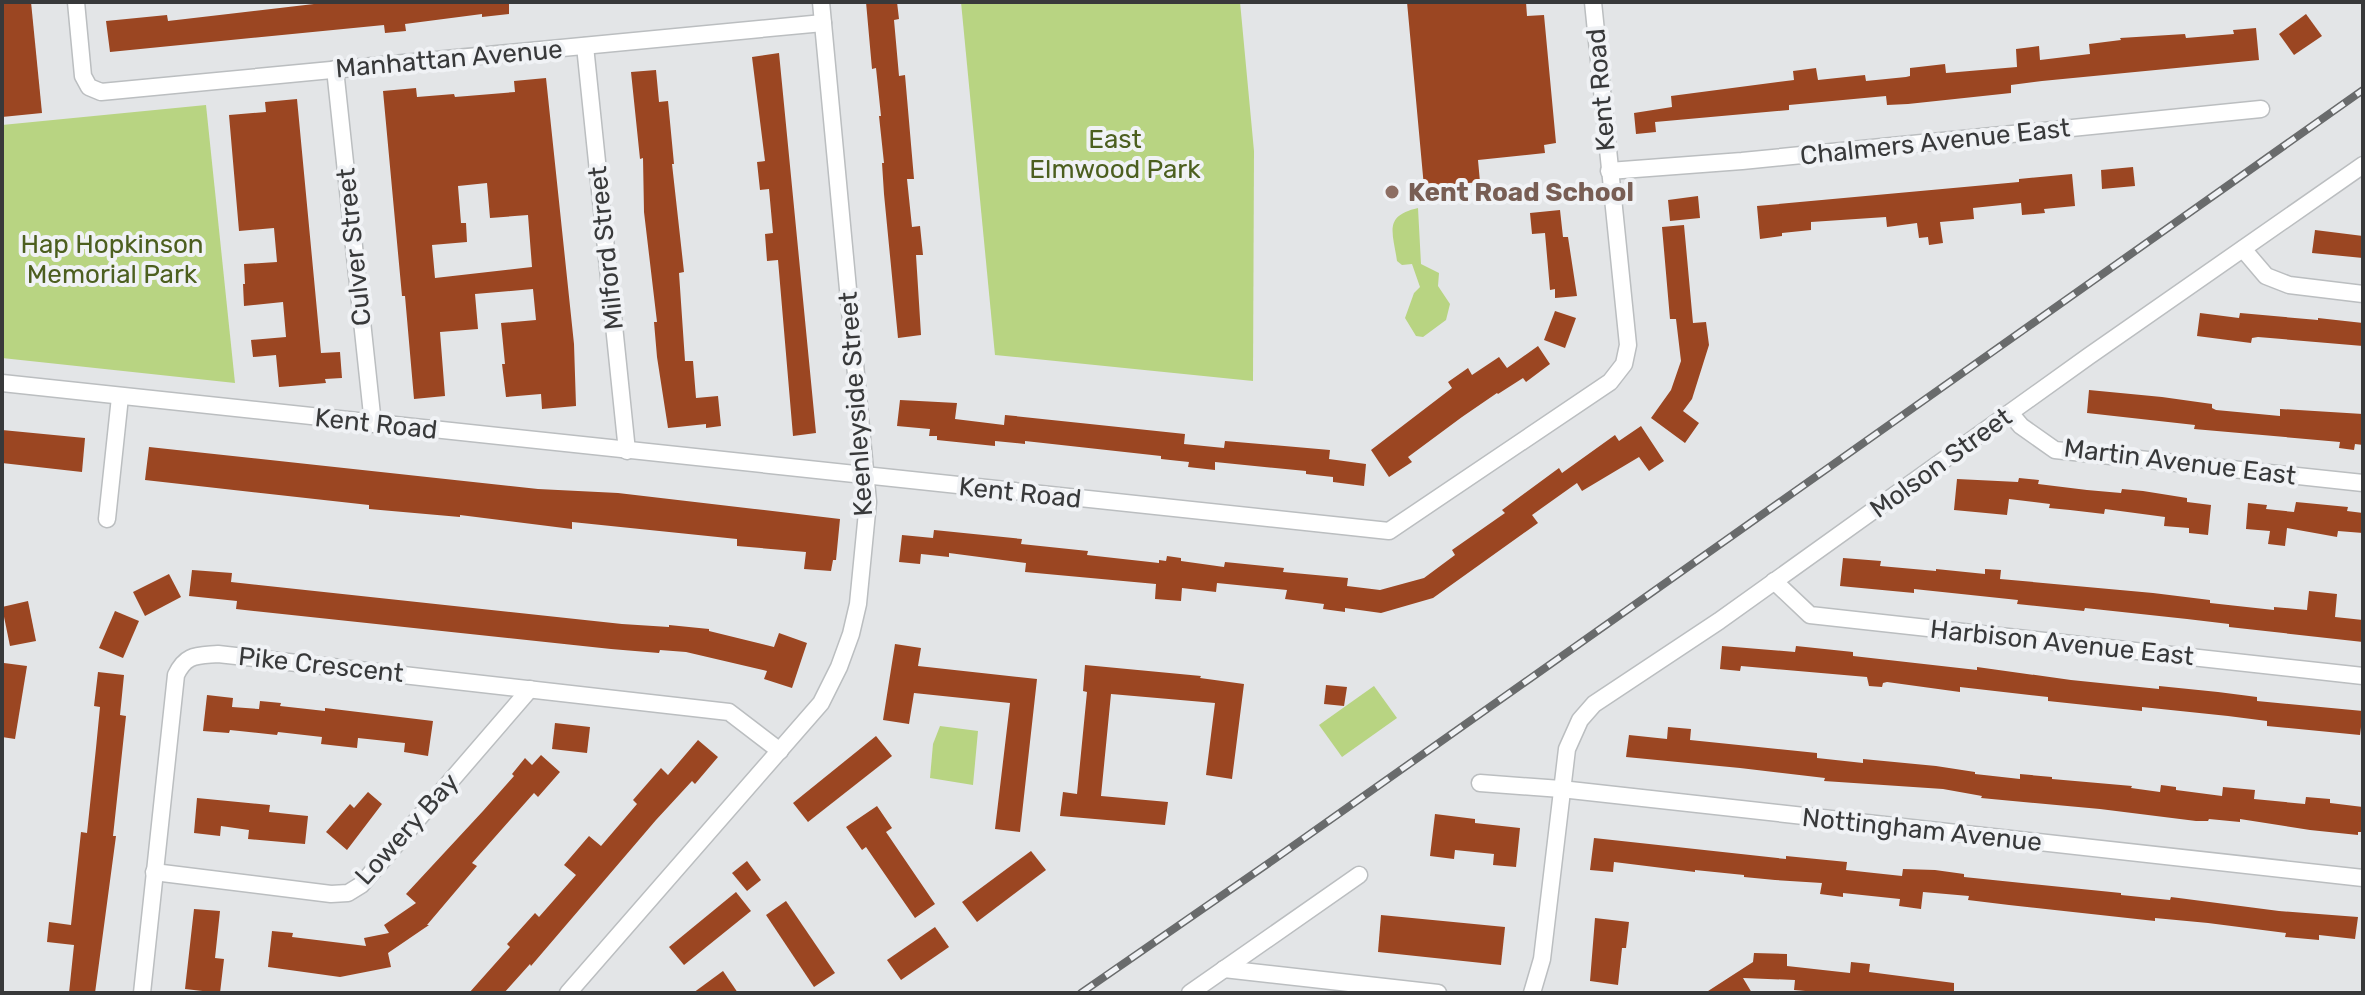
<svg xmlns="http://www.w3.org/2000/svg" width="2365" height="995" viewBox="0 0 2365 995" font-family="Rubik,sans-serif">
  <rect width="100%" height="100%" fill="#e3e5e7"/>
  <!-- green -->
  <g fill="#b8d482">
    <path d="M961 2H1240L1254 151 1253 381 995 355Z"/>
    <path d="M206 105 235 383 2 358V125Z"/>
    <path d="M1418 208 1421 264 1439 273 1438 286 1450 304 1446 320 1423 337 1416 336 1405 318 1414 293 1420 287 1412 264 1402 265 1397 261C1393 232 1383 216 1418 208Z"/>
    <path d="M1374 686 1397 718 1342 757 1319 725Z"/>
    <path d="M940 726 978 731 973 785 930 778 933 744Z"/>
  </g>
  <!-- building -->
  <g fill="#9b4622" fill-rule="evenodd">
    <path d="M2 2H31L42 113 2 117Z"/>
    <path d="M331 2H509V14L482 17V14L405 24 406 31 385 33 384 25 110 52 106 21 167 15 168 21Z"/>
    <path d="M866 2H897L899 19 894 20 899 76 905 75 914 179H907L912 227 920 226 923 255H916L921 335 898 338 884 194 882 163H884L879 116H881L876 68 872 69Z"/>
    <path d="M1407 2H1526L1527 16 1544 15 1556 143 1544 145 1545 153 1478 160 1480 182 1424 187Z"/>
    <path d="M2306 14 2322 36 2294 55 2279 34Z"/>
    <path d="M2256 28 2259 60 2042 81 2011 85V93L1908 104 1887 105 1886 96 1789 105V110L1655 122 1656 132 1636 134 1634 113 1672 107 1671 96 1794 80 1793 71 1816 68 1818 80 1865 75 1866 81 1906 77 1910 76V68L1945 64 1946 73 2017 67 2016 49 2039 46 2040 60 2090 54 2089 44 2121 40 2120 38 2185 34 2186 38 2234 34 2233 30Z"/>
    <path d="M779 53 816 433 793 436 778 260 767 261 765 234 773 233 769 189 760 190 757 162 765 161 752 57Z"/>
    <path d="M656 70 659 102 668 101 674 164H672L684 272 679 273 685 361H693L696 398 718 396 721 426 706 428V424L668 428 657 357 654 322H657L644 212 643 158 640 159 631 72Z"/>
    <path d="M546 78 574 344 576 406 542 409 541 394 506 397 502 364H505L501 323 536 320 533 289 475 294 478 329 440 332 445 396 414 399 405 296H402L383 91 416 88 417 97 454 94 455 97 515 92 514 81ZM487 183 490 218 528 215 532 267 435 278 432 245 467 242 466 223H461L458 186Z"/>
    <path d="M297 99 321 353 340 352 342 378 325 379 326 383 279 387 276 355 253 357 251 340 286 337 283 302 244 306 243 284H245L244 264 277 262 274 228 239 231 229 115 266 112 265 102Z"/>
    <path d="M2133 167 2135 186 2102 189 2101 170Z"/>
    <path d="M2072 174 2075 206 2044 209 2045 213 2022 215 2021 203 1973 208 1974 219 1940 222 1943 243 1929 245 1928 237 1919 238 1917 223 1887 227 1886 217 1811 222V230L1782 233V236L1760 239 1757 206 2019 182V179Z"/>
    <path d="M1698 196 1700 218 1670 221 1668 200Z"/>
    <path d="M1560 210 1563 237H1568L1577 296 1555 298V289L1550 290 1545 233 1532 234 1530 213Z"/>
    <path d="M1684 225 1693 323 1706 322 1709 345 1692 399 1683 411 1699 423 1685 443 1651 418 1671 390 1681 361 1676 319H1670L1662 227Z"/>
    <path d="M2315 230 2363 236V258L2312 253Z"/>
    <path d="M1555 311 1576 318 1565 348 1544 340Z"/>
    <path d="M2200 313 2239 318 2240 313 2318 320V318L2363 323V346L2258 337 2252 338 2251 343 2197 336Z"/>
    <path d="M1538 346 1550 364 1526 382 1523 378 1498 394 1497 393 1462 417 1408 457 1412 462 1389 477 1371 450 1452 388 1448 382 1468 368 1472 375 1499 357 1507 368Z"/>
    <path d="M2089 390 2162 397 2212 404V408L2216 410 2280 416V409L2363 414V445L2355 444 2354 450 2339 448 2340 442 2194 429 2195 425 2087 413Z"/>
    <path d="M900 400 957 403 955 419 1004 425 1005 415 1185 434 1184 444 1224 448 1225 441 1330 450 1329 459 1366 464 1364 486 1333 482V477L1306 474V471L1215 462V470L1188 467 1189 462 1161 459V456L1025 441V444L995 441V446L937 440V436H929L930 429 897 426Z"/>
    <path d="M1641 426 1664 461 1649 471 1639 457 1582 491 1577 483 1532 515 1538 523 1433 598 1381 613 1345 608V612L1323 609 1324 604 1285 599 1287 590 1217 583 1216 592 1182 588 1181 601 1155 599 1156 584 1025 572 1026 563 949 553V557L921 554 920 564 899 562 902 535 933 538 934 530 1022 539 1021 544 1088 551 1087 555 1159 563V560L1166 561 1167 556 1181 558V561L1224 567 1225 562 1284 568 1283 572 1348 578 1347 586 1380 590 1424 578 1455 555 1452 550 1505 513 1502 510 1559 468 1562 473 1615 435 1619 441Z"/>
    <path d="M2 430 85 438 82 472 2 463Z"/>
    <path d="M149 447 538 489 618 493 840 519 836 560H833L831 571 804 569 806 552 737 546V539L572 522V529L460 515V517L369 509V505L145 480Z"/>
    <path d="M2019 478 2039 480 2038 484 2087 490 2121 493 2122 489 2143 491 2187 498V502L2211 505 2208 535 2189 533V528L2164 526 2165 517 2105 509 2104 514 2070 510 2049 508 2050 504 2009 499 2007 515 1954 510 1957 479 2018 482Z"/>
    <path d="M2296 502 2348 507 2347 511 2363 513V533L2338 531 2337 537 2287 528 2285 546 2268 544 2270 531 2246 529 2248 503 2267 505 2266 509 2294 512Z"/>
    <path d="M1843 558 1881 561 1880 566 1936 571V569L1985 574V569L2001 570 2000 579 2153 593 2210 600V603L2274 610V607L2307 610 2309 591 2337 594 2335 617 2363 620V642L2229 627V624L2187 619 2085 608 2084 611 2017 604 2018 600 1914 589V593L1840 586Z"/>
    <path d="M192 570 232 573 231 582 622 624 669 627V625L709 629V631L774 647 779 633 807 643 792 688 764 679 767 671 686 652 660 650 659 653 611 649 236 609 237 601 189 596Z"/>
    <path d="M169 574 181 597 145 616 133 592Z"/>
    <path d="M28 601 36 641 10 646 2 607Z"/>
    <path d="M115 611 139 621 123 658 99 648Z"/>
    <path d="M895 644 921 648 918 666 1037 679 1020 832 995 829 1010 703 914 693 909 724 883 720Z"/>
    <path d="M1722 646 1795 652 1796 646 1853 652V656L1977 670V667L2071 680 2159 689V686L2218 692 2257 697V701L2363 711 2360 735 2267 726V721L2228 716 2142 707V711L2048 701V697L1960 687V692L1887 682 1883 683 1882 687 1869 686 1867 677 1741 666 1740 671 1720 669Z"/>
    <path d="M4 663 27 666 15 739 2 737Z"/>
    <path d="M1085 665 1201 676 1200 678 1244 684 1232 779 1206 775 1215 703 1111 694 1101 796 1168 802 1165 825 1060 816 1063 792 1077 794 1087 692 1083 691Z"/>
    <path d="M98 672 124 675 120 715 126 716 113 836H116L95 993H69L74 945 47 942 49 922 71 925 81 832 87 833 96 748 100 707 94 706Z"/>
    <path d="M1326 685 1347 687 1344 706 1324 704Z"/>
    <path d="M207 695 233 698 232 707 259 709 260 701 281 703 280 706 325 711V708L433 721 428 756 404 752 405 743 358 738 357 748 321 744 322 737 278 732 277 735 230 730 229 733 203 731Z"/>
    <path d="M555 723 590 727 587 753 552 749Z"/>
    <path d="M1668 727 1691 729 1690 740 1817 753V758L1863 763V759L1936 766 1975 772V774L2020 779V774L2052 777V779L2132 786 2131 788 2160 792 2161 785 2176 787V790L2222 796 2223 787 2255 790 2254 799 2305 804 2306 797 2330 799V803L2363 807V832H2358V835L2310 830 2240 819V822L2209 819 2208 821H2196L2100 809 1981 798 1982 796 1943 789 1824 781 1825 778 1740 768 1626 757 1629 735 1667 739Z"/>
    <path d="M876 736 892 756 808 822 793 803Z"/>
    <path d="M698 740 718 757 695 784 692 781 656 820 531 966 530 964 504 993H469L510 947 507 944 535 913 539 917 576 875 564 865 589 836 601 846 637 804 633 800 661 768 668 775Z"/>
    <path d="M541 755 560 772 538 797 534 793 472 863 477 866 427 925H429L388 953 391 967 340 977 268 967 272 931 293 933 292 937 366 946 364 938 389 933 384 925 416 903 406 894 483 811 514 776 512 774 525 758 532 765Z"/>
    <path d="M368 792 382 804 347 850 326 832 350 804 354 808Z"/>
    <path d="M197 798 270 805 269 812 308 816 305 844 248 839 249 830 221 826 220 836 194 833Z"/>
    <path d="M877 806 892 828 886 832 935 904 915 918 866 847 862 850 846 827Z"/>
    <path d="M1435 814 1475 819V823L1520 828 1516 867 1493 865 1494 854 1455 850 1454 859 1430 856Z"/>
    <path d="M1594 838 1786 859V856L1847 862 1846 870 1902 876 1903 869 1935 870 1964 874V877L2121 893V895L2170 900 2171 897 2279 911 2358 917 2355 939 2319 935V940L2285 937 2286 933 2208 923 2155 918V921L2009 905 1968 900 1969 896 1923 892 1921 909 1899 906 1900 899 1843 893V897L1820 894 1822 883 1775 880 1744 877V875L1695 870V872L1614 862 1613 872 1590 870Z"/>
    <path d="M1031 851 1046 870 977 922 962 902Z"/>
    <path d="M747 861 761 880 747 891 732 873Z"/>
    <path d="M736 892 751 911 684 965 669 947Z"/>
    <path d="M786 901 835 973 814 987 766 915Z"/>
    <path d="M194 909 220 911 215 958 224 959 220 993 185 989Z"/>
    <path d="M1381 915 1505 927 1501 965 1378 952Z"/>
    <path d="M1595 918 1629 922 1626 948H1622L1618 985 1590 981Z"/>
    <path d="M935 927 949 947 901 980 887 960Z"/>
    <path d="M1754 953 1787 954V966L1850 973 1851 962 1870 964 1869 972 1954 983V993H1828L1794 990 1795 980 1743 978 1752 993H1705L1753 962Z"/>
    <path d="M723 971 738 993H693Z"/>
  </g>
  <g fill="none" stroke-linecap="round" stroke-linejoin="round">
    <!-- minor casing -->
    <g stroke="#bbbec0" stroke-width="19">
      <g id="minor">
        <path d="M76 2 83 76 89 87 101 92 823 23"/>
        <path d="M585 46 627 451"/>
        <path d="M335 69 373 424"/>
        <path d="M1609 171 1742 161 2261 109"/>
        <path d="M2243 249 2266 276 2289 285 2363 294"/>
        <path d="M2 383 1389 531 1610 382 1624 364 1628 345 1593 2"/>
        <path d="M2010 413 2021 426 2055 450 2363 483"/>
        <path d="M107 519 120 397"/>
        <path d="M1774 581 1810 615 2363 676"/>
        <path d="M1480 783 1561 789 2363 878"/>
        <path d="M154 872 331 894 348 893 361 885 530 689"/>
        <path d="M1224 969 1438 993"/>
        <path d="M142 993 176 675C186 654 196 656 218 654L729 712 780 751"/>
        <path d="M568 993 821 703 839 667 851 634 858 604 868 502 821 2"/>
        <path d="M1190 993 1359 875"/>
        <path d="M1532 993 1542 959 1567 749 1580 720 1594 704 1719 621 2089 356 2363 165"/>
      </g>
    </g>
    <!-- minor -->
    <use href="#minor" stroke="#fff" stroke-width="16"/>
    <!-- rail casing -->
    <g stroke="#696b6c" stroke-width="8">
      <path id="rail" d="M1081 993 1276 858 2363 90"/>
    </g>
    <!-- rail -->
    <use href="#rail" stroke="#f0f2f5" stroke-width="5" stroke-dasharray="15" stroke-linecap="butt"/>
  </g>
  <!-- markers -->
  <circle fill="#8d6e63" stroke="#f0f2f5" stroke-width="3" cx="1392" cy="192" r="8"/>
  <g text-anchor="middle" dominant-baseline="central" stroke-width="8" stroke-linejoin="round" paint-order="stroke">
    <!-- street labels -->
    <g font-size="26" fill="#38393a" stroke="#f0f2f5">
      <text transform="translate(449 59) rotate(-5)">Manhattan Avenue</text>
      <text transform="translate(1601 90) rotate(-95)">Kent Road</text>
      <text transform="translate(1935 142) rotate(-6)">Chalmers Avenue East</text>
      <text transform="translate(354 247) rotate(-96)">Culver Street</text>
      <text transform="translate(606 248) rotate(-96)">Milford Street</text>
      <text transform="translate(856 404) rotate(-94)">Keenleyside Street</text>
      <text transform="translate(376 424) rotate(6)">Kent Road</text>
      <text transform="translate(2180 462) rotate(7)">Martin Avenue East</text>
      <text transform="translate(1941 463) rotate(-36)">Molson Street</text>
      <text transform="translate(1020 493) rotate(6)">Kent Road</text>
      <text transform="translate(2062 643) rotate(6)">Harbison Avenue East</text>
      <text transform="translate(321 665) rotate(6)">Pike Crescent</text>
      <text transform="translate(407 829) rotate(-48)">Lowery Bay</text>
      <text transform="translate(1922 830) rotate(6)">Nottingham Avenue</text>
    </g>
    <!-- park labels -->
    <g font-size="26" fill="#4c5f1f" stroke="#f0f2f5">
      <text x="1115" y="139">East<tspan x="1115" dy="30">Elmwood Park</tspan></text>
      <text x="112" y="244">Hap Hopkinson<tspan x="112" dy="30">Memorial Park</tspan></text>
    </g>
    <!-- education labels -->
    <g font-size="26" font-weight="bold" fill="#785e54" stroke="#f0f2f5" text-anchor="start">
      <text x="1408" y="192">Kent Road School</text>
    </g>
  </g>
  <!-- border -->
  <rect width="2365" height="995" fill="none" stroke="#38393a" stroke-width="8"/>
</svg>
